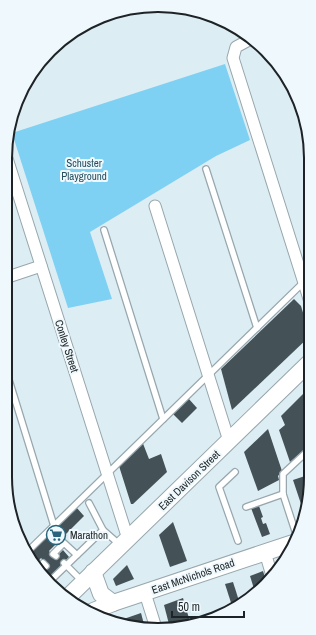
<svg xmlns="http://www.w3.org/2000/svg" width="316" height="635" viewBox="0 0 316 635" font-family="'Archivo Narrow',sans-serif">
  <rect width="100%" height="100%" fill="#ddedf4"/>
  <!-- green -->
  <path fill="#7ed1f2" d="M225 64 250 140 216 156 90 232 112 299 68 308 12 133Z"/>
  <!-- building -->
  <g fill="#445258">
    <path d="M294 299 301 306 310 336 232 410 221 369Z"/>
    <path d="M310 387V402L307 406 309 413 307 415 311 425V444L290 462 279 430 285 425 281 416Z"/>
    <path d="M188 398 197 408 182 423 173 414Z"/>
    <path d="M268 429 282 471 278 476 279 480 258 491 244 452Z"/>
    <path d="M142 441 149 459 161 454 167 472 133 504H131L119 466Z"/>
    <path d="M311 474V487L306 505 302 507 293 480Z"/>
    <path d="M259 506 263 517 261 518 263 524 266 523 270 534 262 537 251 508Z"/>
    <path d="M76 507 84 516 49 551 55 558 63 550 69 557 47 580 40 573 48 565 41 558 35 565 28 554Z"/>
    <path d="M173 522 187 561 170 567 159 535Z"/>
    <path d="M127 565 134 579 116 586 113 579Z"/>
    <path d="M263 571 267 584 255 592 250 576Z"/>
    <path d="M233 582 240 604 233 609 225 584Z"/>
    <path d="M183 598 191 625 178 629 170 628 164 605Z"/>
    <path d="M141 613 145 628 128 627 115 622Z"/>
  </g>
  <g fill="none" stroke-linecap="round" stroke-linejoin="round">
    <!-- lane casing -->
    <g stroke="#97a7ad" stroke-width="8">
      <g id="lane">
        <path d="M206 169 257 328"/>
        <path d="M104 230 163 419"/>
        <path d="M5 367 54 526"/>
        <path d="M235 472 219 487 238 541"/>
        <path d="M283 494V474L311 448"/>
        <path d="M89 503 103 530"/>
        <path d="M246 507 283 494 297 537"/>
        <path d="M27 552 310 276"/>
        <path d="M56 556 53 554 64 543 77 555"/>
        <path d="M64 563 83 582"/>
        <path d="M37 570 43 563 46 566"/>
        <path d="M49 582 103 530 119 544"/>
      </g>
    </g>
    <!-- street casing -->
    <g stroke="#97a7ad" stroke-width="13">
      <g id="street">
        <path d="M249 40 236 47 233 58 310 302"/>
        <path d="M5 152 128 539"/>
        <path d="M155 206 229 441"/>
        <path d="M5 278 41 266"/>
        <path d="M265 552 272 576"/>
        <path d="M145 593 156 628"/>
      </g>
    </g>
    <!-- secondary casing -->
    <g stroke="#97a7ad" stroke-width="18">
      <g id="secondary">
        <path d="M93 572 101 594 113 603"/>
        <path d="M67 598 310 362"/>
        <path d="M91 612 113 603 296 542"/>
      </g>
    </g>
    <!-- lane -->
    <use href="#lane" stroke="#fff" stroke-width="5.5"/>
    <!-- street -->
    <use href="#street" stroke="#fff" stroke-width="11"/>
    <!-- secondary -->
    <use href="#secondary" stroke="#fff" stroke-width="16"/>
  </g>
  <!-- trees -->
  <circle fill="#7897a3" cx="307" cy="468" r="3.5"/>
  <!-- icons -->
  <defs>
    <g id="supermarket-ring" transform="scale(1)"><circle r="9.5" fill="#eff9fd" stroke="#28657c" stroke-width="1.5"/><path d="M-6-5.5h2.5l.6 2H6L4.5 2H-2.5L-4.4-4H-6ZM-1.5 3.2a1.3 1.3 0 1 0 .1 0ZM3 3.2a1.3 1.3 0 1 0 .1 0Z" fill="#28657c"/></g>
  </defs>
  <g fill-rule="evenodd">
    <use href="#supermarket-ring" x="56" y="535"/>
  </g>
  <g text-anchor="middle" dominant-baseline="central" stroke-width="4" stroke-linejoin="round" paint-order="stroke">
    <!-- park labels -->
    <g font-size="11" fill="#265060" stroke="#eff9fd">
      <text x="84" y="163">Schuster<tspan x="84" dy="13">Playground</tspan></text>
    </g>
    <!-- street labels -->
    <g font-size="11" fill="#1d2326" stroke="#eff9fd">
      <text transform="translate(67 346) rotate(72)">Conley Street</text>
      <text transform="translate(189 480) rotate(-44)">East Davison Street</text>
      <text transform="translate(193 576) rotate(-19)">East McNichols Road</text>
    </g>
    <!-- poi labels -->
    <g font-size="11" fill="#1d2326" stroke="#eff9fd" text-anchor="start">
      <text x="70" y="535">Marathon</text>
    </g>
  </g>
  <!-- crop -->
  <path d="M0 0H316V635H0ZM158 12H158A146 146 0 0 1 304 158V477A146 146 0 0 1 158 623H158A146 146 0 0 1 12 477V158A146 146 0 0 1 158 12Z" fill="#eff9fd" fill-rule="evenodd"/>
  <path fill="none" stroke="#1d2326" stroke-width="2" d="M158 12H158A146 146 0 0 1 304 158V477A146 146 0 0 1 158 623H158A146 146 0 0 1 12 477V158A146 146 0 0 1 158 12Z"/>
  <!-- scale -->
  <path d="M172 611v6h72v-6" fill="none" stroke="#1d2326" stroke-width="2"/>
  <text x="178" y="611" font-size="12" fill="#1d2326" stroke="#eff9fd" stroke-width="3" paint-order="stroke">50 m</text>
</svg>
